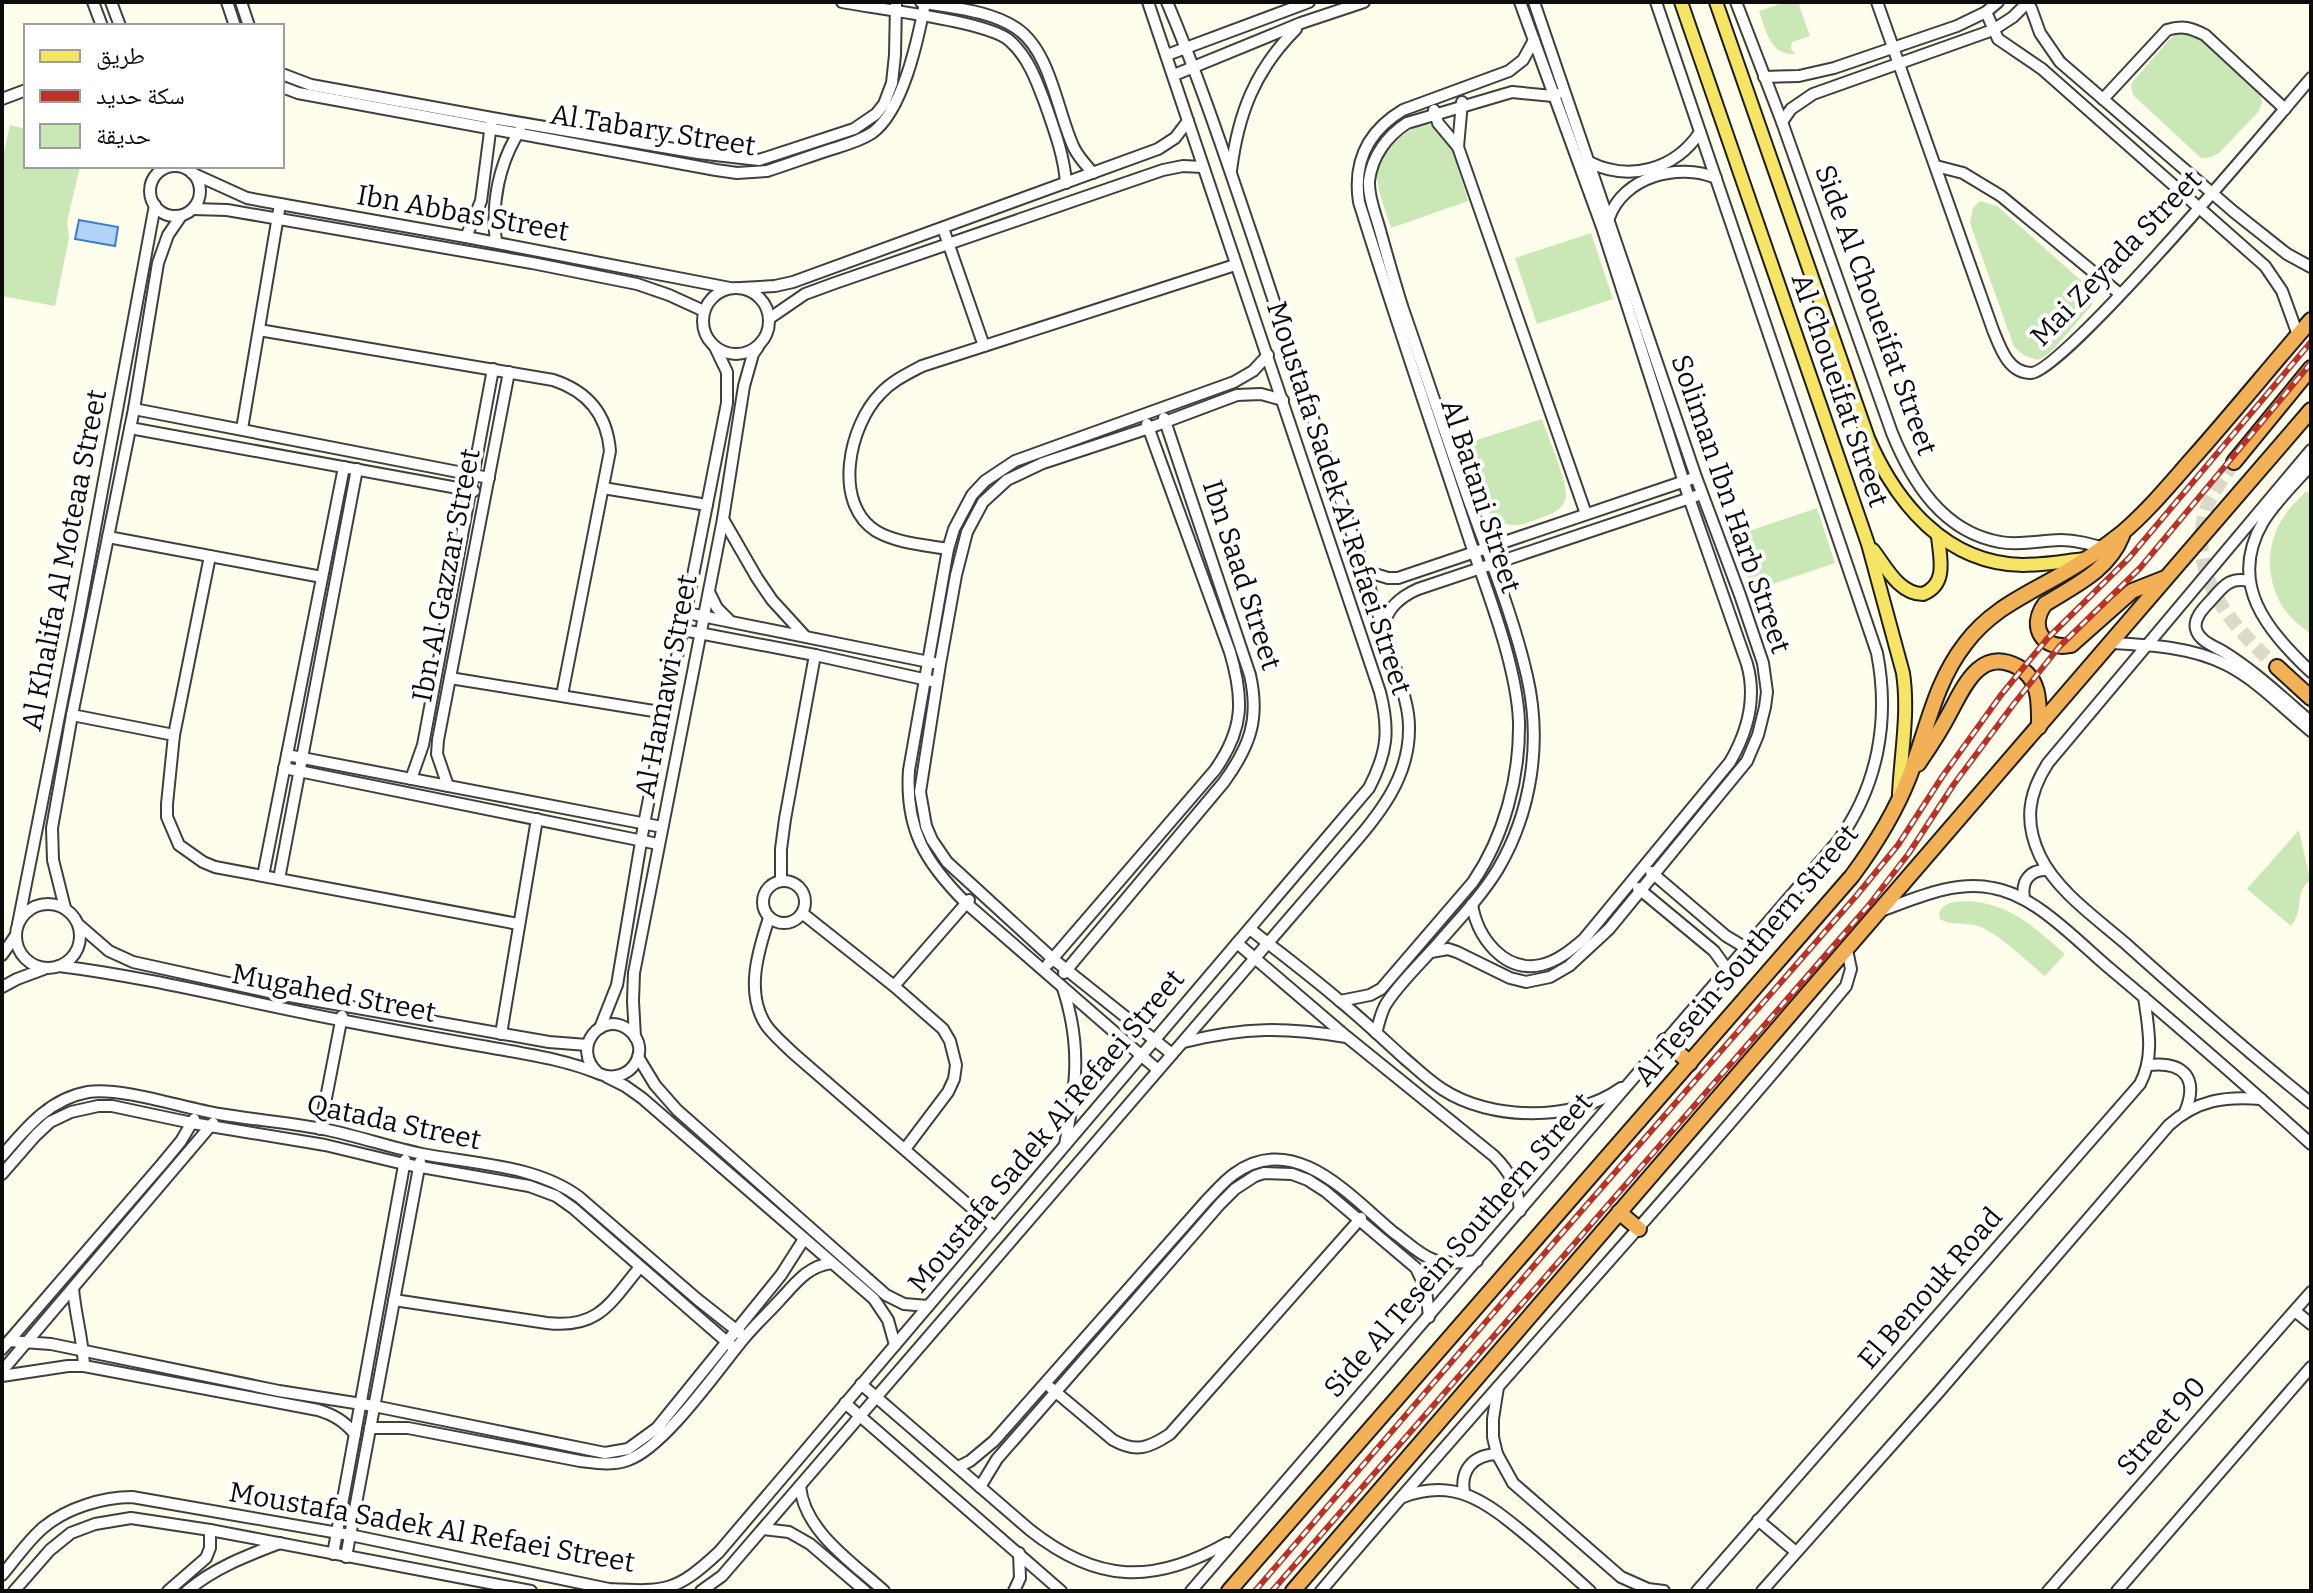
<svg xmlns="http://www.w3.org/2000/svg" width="2313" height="1593" viewBox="0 0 2313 1593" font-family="Bitter,'Noto Naskh Arabic',serif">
  <rect width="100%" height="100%" fill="#fffdec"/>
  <!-- green -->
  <g fill="#cae8b6">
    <path d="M1786 2H1798L1810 36 1792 42 1791 49 1795 54C1770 56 1766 30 1759 11Z"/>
    <path d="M2178 33 2197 37 2260 94 2262 103 2258 112 2219 153 2211 157 2201 158 2133 95 2131 86 2135 79 2170 39Z"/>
    <path d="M1423 123 1435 126 1451 145 1468 201 1391 228C1386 212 1379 195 1377 179 1374 153 1403 133 1423 123Z"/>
    <path d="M10 125 26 129V166H80L67 222 69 238 55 306 2 296V161Z"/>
    <path d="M1980 201 1997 206 2086 285 2093 294 2092 305 2050 353 2038 360C2027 357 2019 354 2013 344L1970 223 1973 208Z"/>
    <path d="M1591 233 1613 299 1537 324 1515 258Z"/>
    <path d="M1542 419C1547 434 1567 481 1566 495 1565 507 1555 513 1546 516 1537 519 1525 525 1516 525 1480 527 1470 471 1461 445Z"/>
    <path d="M2306 491 2311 495V634C2305 629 2297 624 2292 618 2265 591 2263 545 2285 515 2291 506 2299 499 2306 491Z"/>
    <path d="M1817 508 1835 563 1752 591 1734 536Z"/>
    <path d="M2299 830 2310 880C2292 896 2306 907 2291 926L2247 889Z"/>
    <path d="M1970 901C2012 905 2035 928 2065 954L2045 976C2026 961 2000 934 1978 926 1966 922 1951 926 1940 919L1939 913C1945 900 1958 902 1970 901Z"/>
  </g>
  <!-- water -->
  <path fill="#b1d3f5" stroke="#3a7ecb" stroke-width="2" d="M79 220 118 227 115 246 75 239Z"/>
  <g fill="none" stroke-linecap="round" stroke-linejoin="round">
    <!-- highway-tunnel -->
    <path stroke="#dbd9ca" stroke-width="14" stroke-dasharray="14 7" stroke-linecap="butt" d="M2234 462C2223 479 2208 497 2204 517 2190 581 2234 628 2277 667"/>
    <!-- minor casing -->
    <g stroke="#3f3f3f" stroke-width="14">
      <g id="minor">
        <path d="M93 2 102 26"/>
        <path d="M111 2 120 26"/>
        <path d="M227 2 235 26"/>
        <path d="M241 2 249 26"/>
        <path d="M842 2C877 9 988 21 1010 41 1029 58 1037 82 1046 106 1055 132 1064 156 1066 183"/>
        <path d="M921 2C951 8 989 10 1016 28 1051 51 1057 112 1074 148 1079 158 1086 165 1093 173"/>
        <path d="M1736 2 1782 122 1892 433C1912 482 1943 532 2000 542 2020 546 2041 540 2061 540 2076 540 2090 544 2104 548"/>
        <path d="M1877 2 1993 330C2000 347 2008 373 2031 373 2063 373 2277 118 2311 78"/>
        <path d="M2025 2 2031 8 2040 33 2060 62 2234 212 2287 254 2311 267"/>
        <path d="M1986 12 1998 39 2042 69 2265 266 2282 291 2298 335"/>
        <path d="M1167 55 1309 2"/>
        <path d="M282 74 311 85 492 118 698 153 759 160 854 129 876 114 884 104 892 83 895 55 896 2"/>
        <path d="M1174 75 1301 23 1364 2"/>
        <path d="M1764 77 1799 76 1834 68 1957 26 1986 12 1998 2"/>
        <path d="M282 87 298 93 716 170 737 173 767 171C789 164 810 156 832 149 845 145 860 141 872 133 903 111 918 39 925 3"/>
        <path d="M2 99 26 90"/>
        <path d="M2103 99 2167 30C2183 25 2191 28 2205 35L2285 109"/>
        <path d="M1434 110 1438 123 1458 147 1586 514"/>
        <path d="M1782 122 1791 109 1813 94 1993 30 2013 17 2028 2"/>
        <path d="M1458 147 1462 102"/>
        <path d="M1589 162C1629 182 1675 170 1700 132"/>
        <path d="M1936 166 1963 173 2001 196 2120 294"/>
        <circle cx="175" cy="191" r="25"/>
        <path d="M1231 171C1238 114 1255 70 1296 29"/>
        <path d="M192 173 247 198 263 201 466 237 730 288"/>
        <path d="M193 209 227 210 532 263 637 284 669 295 704 311"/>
        <path d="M1609 218C1623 177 1678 162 1716 178"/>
        <path d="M943 228 984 346"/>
        <path d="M466 237 481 201 491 124"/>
        <path d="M496 242C491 203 499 163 520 130"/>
        <circle cx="736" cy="321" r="33"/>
        <path d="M741 288 775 286 793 282 1158 149 1175 138 1188 121"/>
        <path d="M770 318 805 294 835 283 1163 170 1183 166 1202 167"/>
        <path d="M259 330 553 380C587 391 607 414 610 451L562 695"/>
        <path d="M134 409 489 478"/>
        <path d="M130 428 474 491"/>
        <path d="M242 429 280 204"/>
        <path d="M2311 450 2048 763C2028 794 2024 822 2040 856 2057 891 2096 918 2125 943 2186 998 2247 1051 2311 1103"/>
        <path d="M2311 465C2295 483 2276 501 2263 522 2227 584 2267 630 2311 672"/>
        <path d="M603 488 707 505"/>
        <path d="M723 519 757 578 772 600 804 635"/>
        <path d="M108 537 322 577"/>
        <path d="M948 549C925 545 896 543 876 531 832 503 849 425 881 393 892 381 907 374 922 366L1235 265"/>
        <path d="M210 556 174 735 167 804V817L179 845 203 862 215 867 518 924"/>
        <path d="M1365 571 1388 578H1398L1691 479"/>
        <path d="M2249 581C2231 577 2224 585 2213 598 2206 606 2193 617 2196 629 2199 641 2214 646 2224 652 2256 672 2283 698 2311 722"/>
        <path d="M709 592 717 608 729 620"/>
        <path d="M687 613 934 663"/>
        <path d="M1383 628C1387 608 1400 597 1418 589L1696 496"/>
        <path d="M683 630 815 655 932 681"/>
        <path d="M2111 643C2151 645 2192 647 2227 665 2257 680 2285 710 2311 731"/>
        <path d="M450 678 666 713"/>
        <path d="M72 715 174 735"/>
        <path d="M287 755 662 827"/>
        <path d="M284 768 658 844"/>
        <path d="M411 779 423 745 493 369"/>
        <path d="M448 786 437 754 438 740 509 372"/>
        <path d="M1651 872 1726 936 1746 948"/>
        <path d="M263 876 344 467"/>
        <path d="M279 879 357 469"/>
        <circle cx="784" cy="902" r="21"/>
        <path d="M781 881V849L785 819 815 655"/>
        <path d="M1638 888 1714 951 1727 969"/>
        <path d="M2024 898C2021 881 2030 869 2048 870"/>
        <circle cx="48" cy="936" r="32"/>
        <path d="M1472 904C1477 937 1504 973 1541 965 1558 961 1571 950 1584 939L1730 762C1748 731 1757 699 1747 664L1689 498 1602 227 1520 2"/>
        <path d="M65 908 53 860 52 828 72 715 134 409 158 263 168 235 181 216"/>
        <path d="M1881 911C1916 898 1955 880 1993 888 2035 895 2076 940 2108 967 2177 1025 2245 1084 2311 1144"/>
        <path d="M802 913 894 986 943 1029 950 1041 956 1065 954 1079 948 1092 905 1149"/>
        <path d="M769 918C758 951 745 993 766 1025 773 1035 784 1044 793 1053L995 1228"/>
        <path d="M18 924 79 615 155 205"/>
        <path d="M79 925 109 951 133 962 278 994 549 1042 587 1045"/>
        <path d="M1250 929C1280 953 1311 976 1340 1001 1362 1019 1383 1039 1404 1058 1416 1068 1428 1080 1442 1089 1490 1121 1574 1122 1621 1088"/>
        <path d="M1237 943 1347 1037 1494 1156C1510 1172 1518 1187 1520 1211"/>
        <path d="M1431 952 1448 949 1457 952 1510 978 1526 982 1550 977 1569 966 1609 929 1747 761 1758 735 1765 707 1767 692 1763 663 1740 595 1696 477 1534 2"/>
        <path d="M2 955 16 935"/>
        <path d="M1048 964 1215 770C1244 729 1244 699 1230 652L1147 424"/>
        <path d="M59 966C155 978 249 1003 345 1021 392 1030 440 1039 488 1047 526 1054 564 1059 600 1074 629 1086 654 1050 629 1030 602 1009 570 1048 598 1073"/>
        <path d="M1064 973 1224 782C1250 746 1260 719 1250 675L1164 418"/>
        <path d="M894 986 969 900"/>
        <path d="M2 987 17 979 44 969"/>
        <path d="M1063 988C1082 1047 1076 1086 1065 1145"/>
        <path d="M1340 1001 1370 995 1381 989 1473 882C1504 837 1520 777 1519 722 1517 667 1488 593 1470 541 1433 428 1394 315 1359 202 1353 162 1368 131 1403 110L1509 71 1523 60 1534 40"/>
        <path d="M600 1028 617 985 644 824 727 403V372L715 347"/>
        <path d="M1376 1033C1379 1023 1381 1012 1386 1004 1399 983 1425 959 1441 940 1461 917 1482 895 1498 869 1532 811 1542 741 1527 676 1513 615 1489 557 1468 498 1446 436 1425 372 1403 309 1395 284 1388 259 1381 234 1377 217 1368 199 1369 181 1372 156 1387 136 1407 123L1512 92 1553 96 1557 94"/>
        <path d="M501 1034 537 819"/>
        <path d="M635 1037 633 1001 634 973 723 519 744 386 753 354 758 347"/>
        <path d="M1184 1042C1245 1027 1285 1027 1346 1037"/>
        <path d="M1172 1054 1053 959 947 862 932 840 926 826 920 792 940 664 956 575 967 532 983 502 1007 480 1043 463 1149 428 1237 395 1261 394 1283 400"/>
        <path d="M638 1057 655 1085 677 1110 886 1295 904 1304 928 1306"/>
        <path d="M2148 1065C2184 1061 2199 1078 2185 1112"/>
        <path d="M1158 1070 966 903C925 862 905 829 909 770L948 549 954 529 972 495 985 481 1015 461 1234 382 1253 371 1268 355"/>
        <path d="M607 1077 625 1086 642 1098 874 1299 888 1320 895 1345"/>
        <path d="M320 1129 342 1016"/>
        <path d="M2 1156C26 1128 49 1099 88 1092 122 1087 183 1108 219 1114 255 1120 292 1123 328 1130 360 1137 390 1147 422 1154 474 1164 536 1165 579 1197L697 1299 745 1337"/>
        <path d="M2 1174 36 1135 50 1122 71 1112 98 1106H112L192 1123 325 1145 404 1164 529 1186 556 1196 573 1208 735 1349"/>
        <path d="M73 1288C75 1314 83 1340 84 1366"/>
        <path d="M394 1300 547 1323C599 1329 610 1303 640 1267"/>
        <path d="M2295 1311 2311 1324"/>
        <path d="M9 1341 51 1344 279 1391 374 1406 605 1453 628 1449 657 1428 781 1275 804 1239"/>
        <path d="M2 1349 162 1164 181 1141 194 1119"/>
        <path d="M2 1371 213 1123"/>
        <path d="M2 1376 68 1366H84L318 1410C334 1415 344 1421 355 1434"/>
        <path d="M861 1384 1030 1530C1097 1583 1153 1585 1227 1543"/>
        <path d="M1498 1387 1493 1419V1437L1497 1454 1513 1483 1621 1577 1648 1589 1664 1591"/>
        <path d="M1051 1388 1113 1440C1136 1453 1149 1448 1170 1434L1361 1218"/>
        <path d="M845 1403 1061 1591"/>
        <path d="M370 1428H408L580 1461C596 1463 612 1466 628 1460 665 1447 719 1368 745 1337 756 1324 768 1313 779 1301 795 1284 807 1266 832 1263"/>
        <path d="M958 1467 970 1461 994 1441 1207 1200C1216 1191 1224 1181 1234 1174 1294 1130 1350 1196 1393 1232 1406 1241 1419 1255 1434 1260 1448 1264 1462 1263 1477 1261"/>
        <path d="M800 1486C804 1531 853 1563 884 1591"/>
        <path d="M980 1487 997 1459 1220 1204 1235 1189 1255 1176 1264 1173 1292 1174 1308 1180 1325 1191 1416 1268 1426 1289 1429 1317"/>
        <path d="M1464 1493C1460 1470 1473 1455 1497 1454"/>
        <path d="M1403 1497C1455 1477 1486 1502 1525 1534 1547 1552 1569 1572 1590 1591"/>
        <path d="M1758 1520 1796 1552"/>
        <path d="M763 1529 789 1532 810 1544 865 1591"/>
        <path d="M333 1554 405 1160"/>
        <path d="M346 1557 420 1162"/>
        <path d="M2 1575C15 1560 28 1540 44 1527 67 1508 103 1497 132 1497L350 1535 609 1589C666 1592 676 1592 719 1552L1369 788C1387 753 1390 731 1380 692L1148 2"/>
        <path d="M14 1591 50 1550 71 1533 95 1524 131 1518 210 1530 531 1591"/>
        <path d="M168 1591 206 1558 210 1548V1530"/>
        <path d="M187 1591C214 1568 246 1556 280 1543"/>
        <path d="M701 1591 722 1576 1337 863C1371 823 1410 784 1409 727 1409 702 1397 676 1390 651 1374 601 1358 551 1341 501 1312 417 1284 332 1256 247 1228 165 1201 82 1167 2"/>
        <path d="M1014 1591 1020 1578 1019 1553"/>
        <path d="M1191 1591 1838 841C1878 786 1890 720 1877 653L1656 2"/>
        <path d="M1321 1591C1493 1387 1676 1192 1846 986L1851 969 1847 950"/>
        <path d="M1697 1591 2140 1084C2155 1056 2148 1026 2144 997"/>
        <path d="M1762 1591 1938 1393 2169 1125C2197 1100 2225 1096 2261 1099"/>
        <path d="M2048 1591 2311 1292"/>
        <path d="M2117 1591 2311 1367"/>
      </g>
    </g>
    <!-- major casing -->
    <g stroke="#1d1d1d" stroke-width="16">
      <g id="major">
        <path d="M1681 2 1868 544 1903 673C1909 713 1901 754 1899 794"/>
        <path d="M1716 2 1868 438C1896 503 1946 564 2023 565 2044 565 2065 561 2085 559"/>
        <path d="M1873 550C1886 567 1899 594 1923 594 1948 584 1940 558 1938 536"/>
      </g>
    </g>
    <!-- highway casing -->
    <g stroke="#1d1d1d" stroke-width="18">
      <g id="highway">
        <path d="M2234 462 2311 368"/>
        <path d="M2122 536C2108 571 2075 585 2045 604 2028 627 2043 651 2071 645L2132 591 2165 578"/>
        <path d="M2277 667 2311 698"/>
        <path d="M1918 764C1929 748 1939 733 1948 716 1963 689 1979 646 2018 667 2041 679 2039 705 2039 727"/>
        <path d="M1665 1041 1690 1063"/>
        <path d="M1619 1212 1639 1229"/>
        <path d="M1229 1591 1852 876C1875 845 1895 813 1909 777 1927 731 1934 684 1965 644 1991 609 2026 595 2062 574 2083 562 2103 548 2122 533 2148 511 2170 484 2193 458 2233 413 2271 366 2311 320"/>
        <path d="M1293 1591 2311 410"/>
      </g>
    </g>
    <!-- minor -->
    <use href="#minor" stroke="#fff" stroke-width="10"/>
    <!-- major -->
    <use href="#major" stroke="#f6e564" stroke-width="12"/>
    <!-- highway -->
    <use href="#highway" stroke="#f2b156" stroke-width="14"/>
    <!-- rail casing -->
    <g stroke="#b93227" stroke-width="6">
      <g id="rail">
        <path d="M1255 1591 1550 1247 1857 895 1898 845 1942 777 2001 695 2047 639 2129 558 2311 342"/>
        <path d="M1272 1591 1869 905 1909 853 1954 784 2013 705 2059 647 2140 568 2311 363"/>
      </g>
    </g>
    <!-- rail -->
    <use href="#rail" stroke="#fff" stroke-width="3" stroke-dasharray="9" stroke-linecap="butt"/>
  </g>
  <g text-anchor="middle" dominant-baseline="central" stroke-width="8" stroke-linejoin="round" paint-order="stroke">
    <!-- street labels -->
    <g font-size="28" fill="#0c0c0c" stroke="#fff">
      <text transform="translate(653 130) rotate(9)">Al Tabary Street</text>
      <text transform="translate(463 213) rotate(10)">Ibn Abbas Street</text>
      <text transform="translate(2116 258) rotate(-46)">Mai Zeyada Street</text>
      <text transform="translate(1876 310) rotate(70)">Side Al Choueifat Street</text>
      <text transform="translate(1840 390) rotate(71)">Al Choueifat Street</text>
      <text transform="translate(1481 496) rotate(72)">Al Batani Street</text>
      <text transform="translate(1339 498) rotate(72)">Moustafa Sadek Al Refaei Street</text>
      <text transform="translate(1731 504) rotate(71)">Soliman Ibn Harb Street</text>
      <text transform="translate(64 560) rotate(-79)">Al Khalifa Al Moteaa Street</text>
      <text transform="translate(446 575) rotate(-79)">Ibn Al Gazzar Street</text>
      <text transform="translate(1242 575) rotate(72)">Ibn Saad Street</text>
      <text transform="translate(666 686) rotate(-79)">Al Hamawi Street</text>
      <text transform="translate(1746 955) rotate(-50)">Al Tesein Southern Street</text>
      <text transform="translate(334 993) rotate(11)">Mugahed Street</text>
      <text transform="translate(394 1122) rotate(12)">Qatada Street</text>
      <text transform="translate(1046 1131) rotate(-50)">Moustafa Sadek Al Refaei Street</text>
      <text transform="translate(1458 1245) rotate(-49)">Side Al Tesein Southern Street</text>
      <text transform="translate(1930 1288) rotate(-49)">El Benouk Road</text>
      <text transform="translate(2161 1426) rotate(-49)">Street 90</text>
      <text transform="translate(432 1527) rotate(10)">Moustafa Sadek Al Refaei Street</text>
    </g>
  </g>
  <!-- border -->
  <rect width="2313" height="1593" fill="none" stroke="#0c0c0c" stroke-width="8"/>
  <!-- legend -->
  <rect x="24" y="24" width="260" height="144" fill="#ffffff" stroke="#9e9e9e" stroke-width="2"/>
  <rect x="40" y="50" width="40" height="12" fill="#f6e564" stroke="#9e9e9e" stroke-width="2"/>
  <text x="96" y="64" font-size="24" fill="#0c0c0c">طريق</text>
  <rect x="40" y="90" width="40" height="12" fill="#b93227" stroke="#9e9e9e" stroke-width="2"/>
  <text x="96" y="104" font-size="24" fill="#0c0c0c">سكة حديد</text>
  <rect x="40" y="124" width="40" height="24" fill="#cae8b6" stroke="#9e9e9e" stroke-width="2"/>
  <text x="96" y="144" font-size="24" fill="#0c0c0c">حديقة</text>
</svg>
